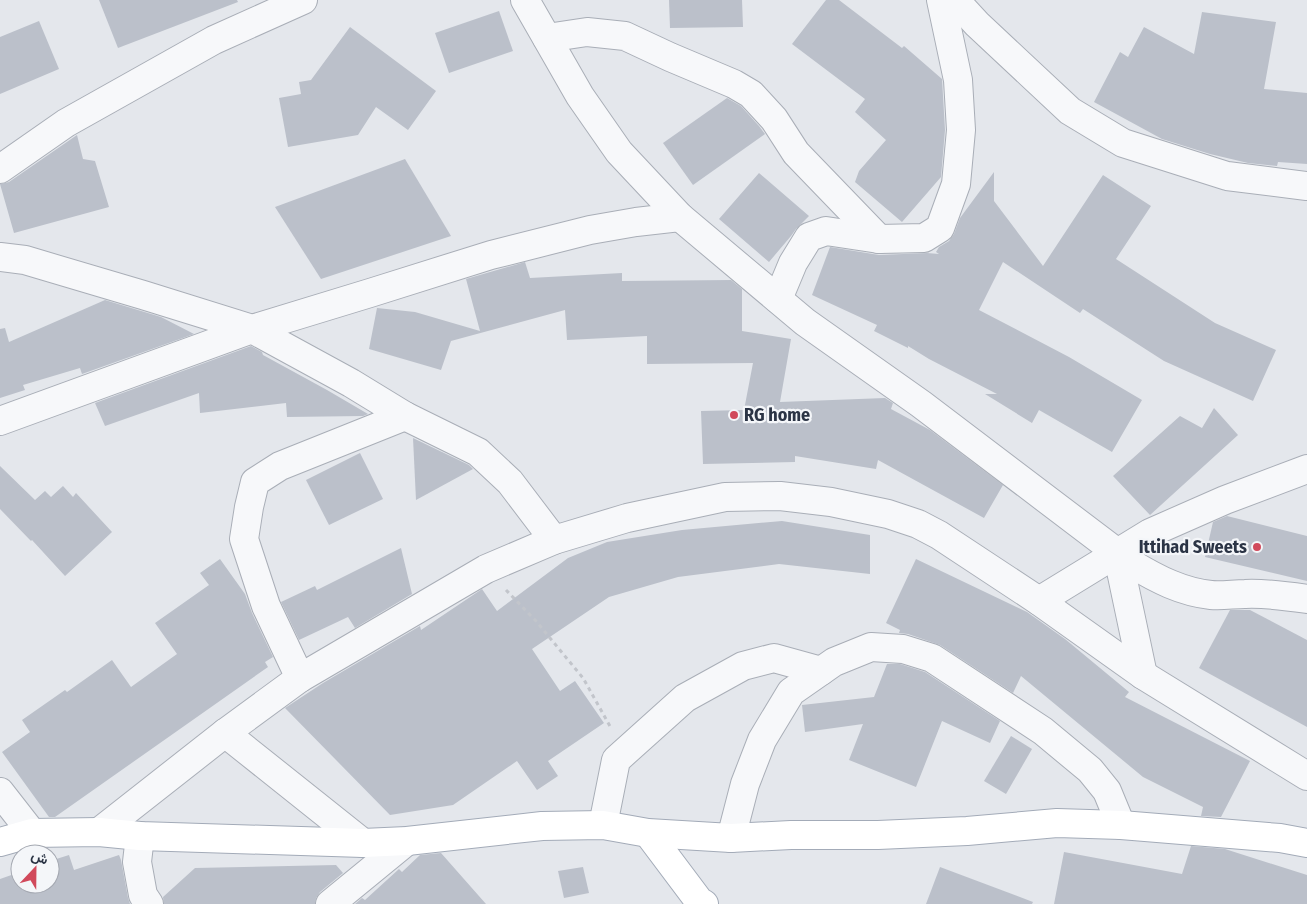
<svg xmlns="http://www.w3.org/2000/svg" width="1307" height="904" viewBox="0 0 1307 904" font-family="'Fira Sans Condensed',Vazirmatn,sans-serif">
  <rect width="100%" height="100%" fill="#e4e7ec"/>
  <!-- building -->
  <g fill="#bbc0ca">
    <path d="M99 0H237L238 2 118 48Z"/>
    <path d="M669 0H742L743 27 670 28Z"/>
    <path d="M826 0H839L902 48 904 46 942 79 945 130 941 177 902 222 855 182 859 171 886 140 855 112 865 99 792 44Z"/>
    <path d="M499 11 513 51 449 73 435 33Z"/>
    <path d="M1202 12 1276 22 1264 89 1307 93V164L1278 162 1277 166 1248 163 1210 154 1162 139 1094 102 1120 52 1128 57 1144 27 1194 54Z"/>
    <path d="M39 21 59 69 0 94V37Z"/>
    <path d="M350 27 436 91 408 130 376 107 358 135 288 147 279 98 301 94 299 82 311 80Z"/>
    <path d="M727 98 741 106 759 126 765 134 693 185 663 143Z"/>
    <path d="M77 135 83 159 95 161 109 207 14 233 0 184 9 182Z"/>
    <path d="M405 159 451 236 321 279 275 207Z"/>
    <path d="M994 172V201L1043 266 1103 175 1151 206 1116 259 1215 323 1276 350 1253 401 1164 361 1083 309 1080 313 1003 262 979 310 1069 357 1142 400 1112 452 1039 410 1032 423 985 394H997L929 359 908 346V348L874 331 877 325 812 295 830 247 879 255 927 253 939 254 936 252 939 247 949 241 954 234 960 218Z"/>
    <path d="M759 173 809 216 796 229 791 236 769 262 719 219Z"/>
    <path d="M525 262 530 278 622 273V281L731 280 742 289V331L791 339 780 402 885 398 893 403 891 409 930 430 1003 485 984 518 878 460 876 469 795 456V462L703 464 701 411 744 410 753 363 647 364V336L567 340 565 310 451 341 441 370 369 349 377 308 415 312 480 331 466 279Z"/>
    <path d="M105 300 161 317 194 334 82 374 80 368 23 385 25 390 0 398V329L5 328 9 342Z"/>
    <path d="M251 346 262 352 263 355 327 390 368 414 363 416 287 417 286 403 200 413 199 393 105 426 95 403Z"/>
    <path d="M1214 408 1238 435 1150 515 1113 476 1180 416 1202 428Z"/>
    <path d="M413 438 469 465 473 469 416 500Z"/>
    <path d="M360 453 383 499 329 525 306 480Z"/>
    <path d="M0 466 35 500 45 491 51 497 63 486 73 497 76 493 112 532 65 576 32 540 31 541 0 509Z"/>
    <path d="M1227 516 1307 536V581L1205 557 1213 522Z"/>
    <path d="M782 521 870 535V574L779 564 678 577 609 597 532 649 560 691 575 681 604 723 548 761 558 776 537 790 517 761 453 805 390 815 285 708 323 683 420 626 421 630 482 589 497 611 568 558 607 542 682 530Z"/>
    <path d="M401 548 412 594 355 628 348 617 299 640 281 602 315 586 317 590Z"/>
    <path d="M220 559 245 594 252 613 273 657 265 662 268 667 55 817H49L2 752 30 732 22 720 65 690 67 692 112 660 131 687 177 654 155 623 209 585 200 573Z"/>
    <path d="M916 559 1027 612 1065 639 1129 692 1125 697 1250 761 1221 817 1201 816 1203 807 1143 777 1021 676 1013 693 940 645 908 634 899 633 900 630 886 623Z"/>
    <path d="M1230 610H1250L1307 640V727L1199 668Z"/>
    <path d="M887 664H900L925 672 1000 721 990 743 942 721 916 787 849 760 863 724 805 732 802 705 874 697Z"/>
    <path d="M1011 736 1032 749 1006 794 984 781Z"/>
    <path d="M1191 846 1225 849 1307 875V904H1054L1064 852 1182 874Z"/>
    <path d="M441 853 486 904H355L362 898 365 900 399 869 402 872 420 855Z"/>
    <path d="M69 855 74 870 119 855 121 860 128 898 130 904H0V879L20 872V884H50V861Z"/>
    <path d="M336 865 343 873 320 892 316 898 315 904H164L163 897 195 868Z"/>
    <path d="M583 867 589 893 564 898 558 871Z"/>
    <path d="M940 867 1033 902 1032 904H926Z"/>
  </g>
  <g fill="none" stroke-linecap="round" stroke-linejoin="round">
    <!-- minor casing -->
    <g stroke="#a9aeb7" stroke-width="30">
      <g id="minor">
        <path d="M525 0 580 96 619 152 680 217 805 322 921 404 1132 564C1157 579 1182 592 1211 595 1222 596 1234 594 1245 594 1266 593 1287 596 1307 599"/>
        <path d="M955 0 977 24 1070 111 1123 143 1227 176 1307 186"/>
        <path d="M547 38 587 32 625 36 670 57 734 84 751 94 774 119 796 153 879 239"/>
        <path d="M0 169 66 123 214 40 303 0"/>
        <path d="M0 257 25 260 143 295 252 329 370 293 491 255 590 230 636 222 680 217"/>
        <path d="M778 299 793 263 809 237 826 231 879 239 924 238 940 228 956 184 961 130 958 80 941 0"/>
        <path d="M405 416 478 452 510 482 554 540"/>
        <path d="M0 421 252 329 351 383 405 416 280 466 255 482 249 507 244 539 266 606 300 678"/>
        <path d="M1117 552 1143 675"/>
        <path d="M1039 601 1150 533 1225 500 1307 469"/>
        <path d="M225 733 363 843"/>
        <path d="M0 792 32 833"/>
        <path d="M603 825 616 760 685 698 743 666 774 658 821 671"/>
        <path d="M99 832 225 733 300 678 486 569 554 540 627 518 725 497 780 496 831 502 888 514 918 524 939 535 1039 601 1143 675 1307 776"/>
        <path d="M140 836 137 862 143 895 149 904"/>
        <path d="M731 838 745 784 762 740 791 692 834 662 871 647 903 649 932 658 1043 731 1090 770 1107 791 1121 825"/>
        <path d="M330 904 407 841"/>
      </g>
    </g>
    <!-- major casing -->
    <g stroke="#a3abb8" stroke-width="30">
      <g id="major">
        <path d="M648 833 699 901 704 904"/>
        <path d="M0 842 32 833 99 832 140 836 363 843 407 841 542 826 603 825 648 833 731 838 791 835H878L967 831 1057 823 1121 825 1280 838 1307 843"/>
      </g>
    </g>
    <!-- path -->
    <path stroke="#c2c5cb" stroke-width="3" stroke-dasharray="4 4" stroke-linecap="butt" d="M506 590 536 621 583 678 611 728"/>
    <!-- minor -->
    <use href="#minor" stroke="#f7f8fa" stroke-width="28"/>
    <!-- major -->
    <use href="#major" stroke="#fff" stroke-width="28"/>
  </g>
  <!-- markers -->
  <g fill="#d1495b" stroke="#f4f6f9" stroke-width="2">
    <circle cx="734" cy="415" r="5"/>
    <circle cx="1257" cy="547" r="5"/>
  </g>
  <g text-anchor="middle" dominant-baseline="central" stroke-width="4.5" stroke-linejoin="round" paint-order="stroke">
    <!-- poi labels -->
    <g font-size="18" font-weight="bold" fill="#2b3445" stroke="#f4f6f9" text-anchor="start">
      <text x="744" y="415">RG home</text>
      <text x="1247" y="547" text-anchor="end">Ittihad Sweets</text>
    </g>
  </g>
  <!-- north arrow -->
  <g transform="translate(35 869) rotate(22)"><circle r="24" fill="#f4f6f9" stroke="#a4a8b1"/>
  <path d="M0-4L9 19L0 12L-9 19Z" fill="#d1495b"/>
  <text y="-8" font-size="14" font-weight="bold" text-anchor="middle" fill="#2b3445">ش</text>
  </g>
</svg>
